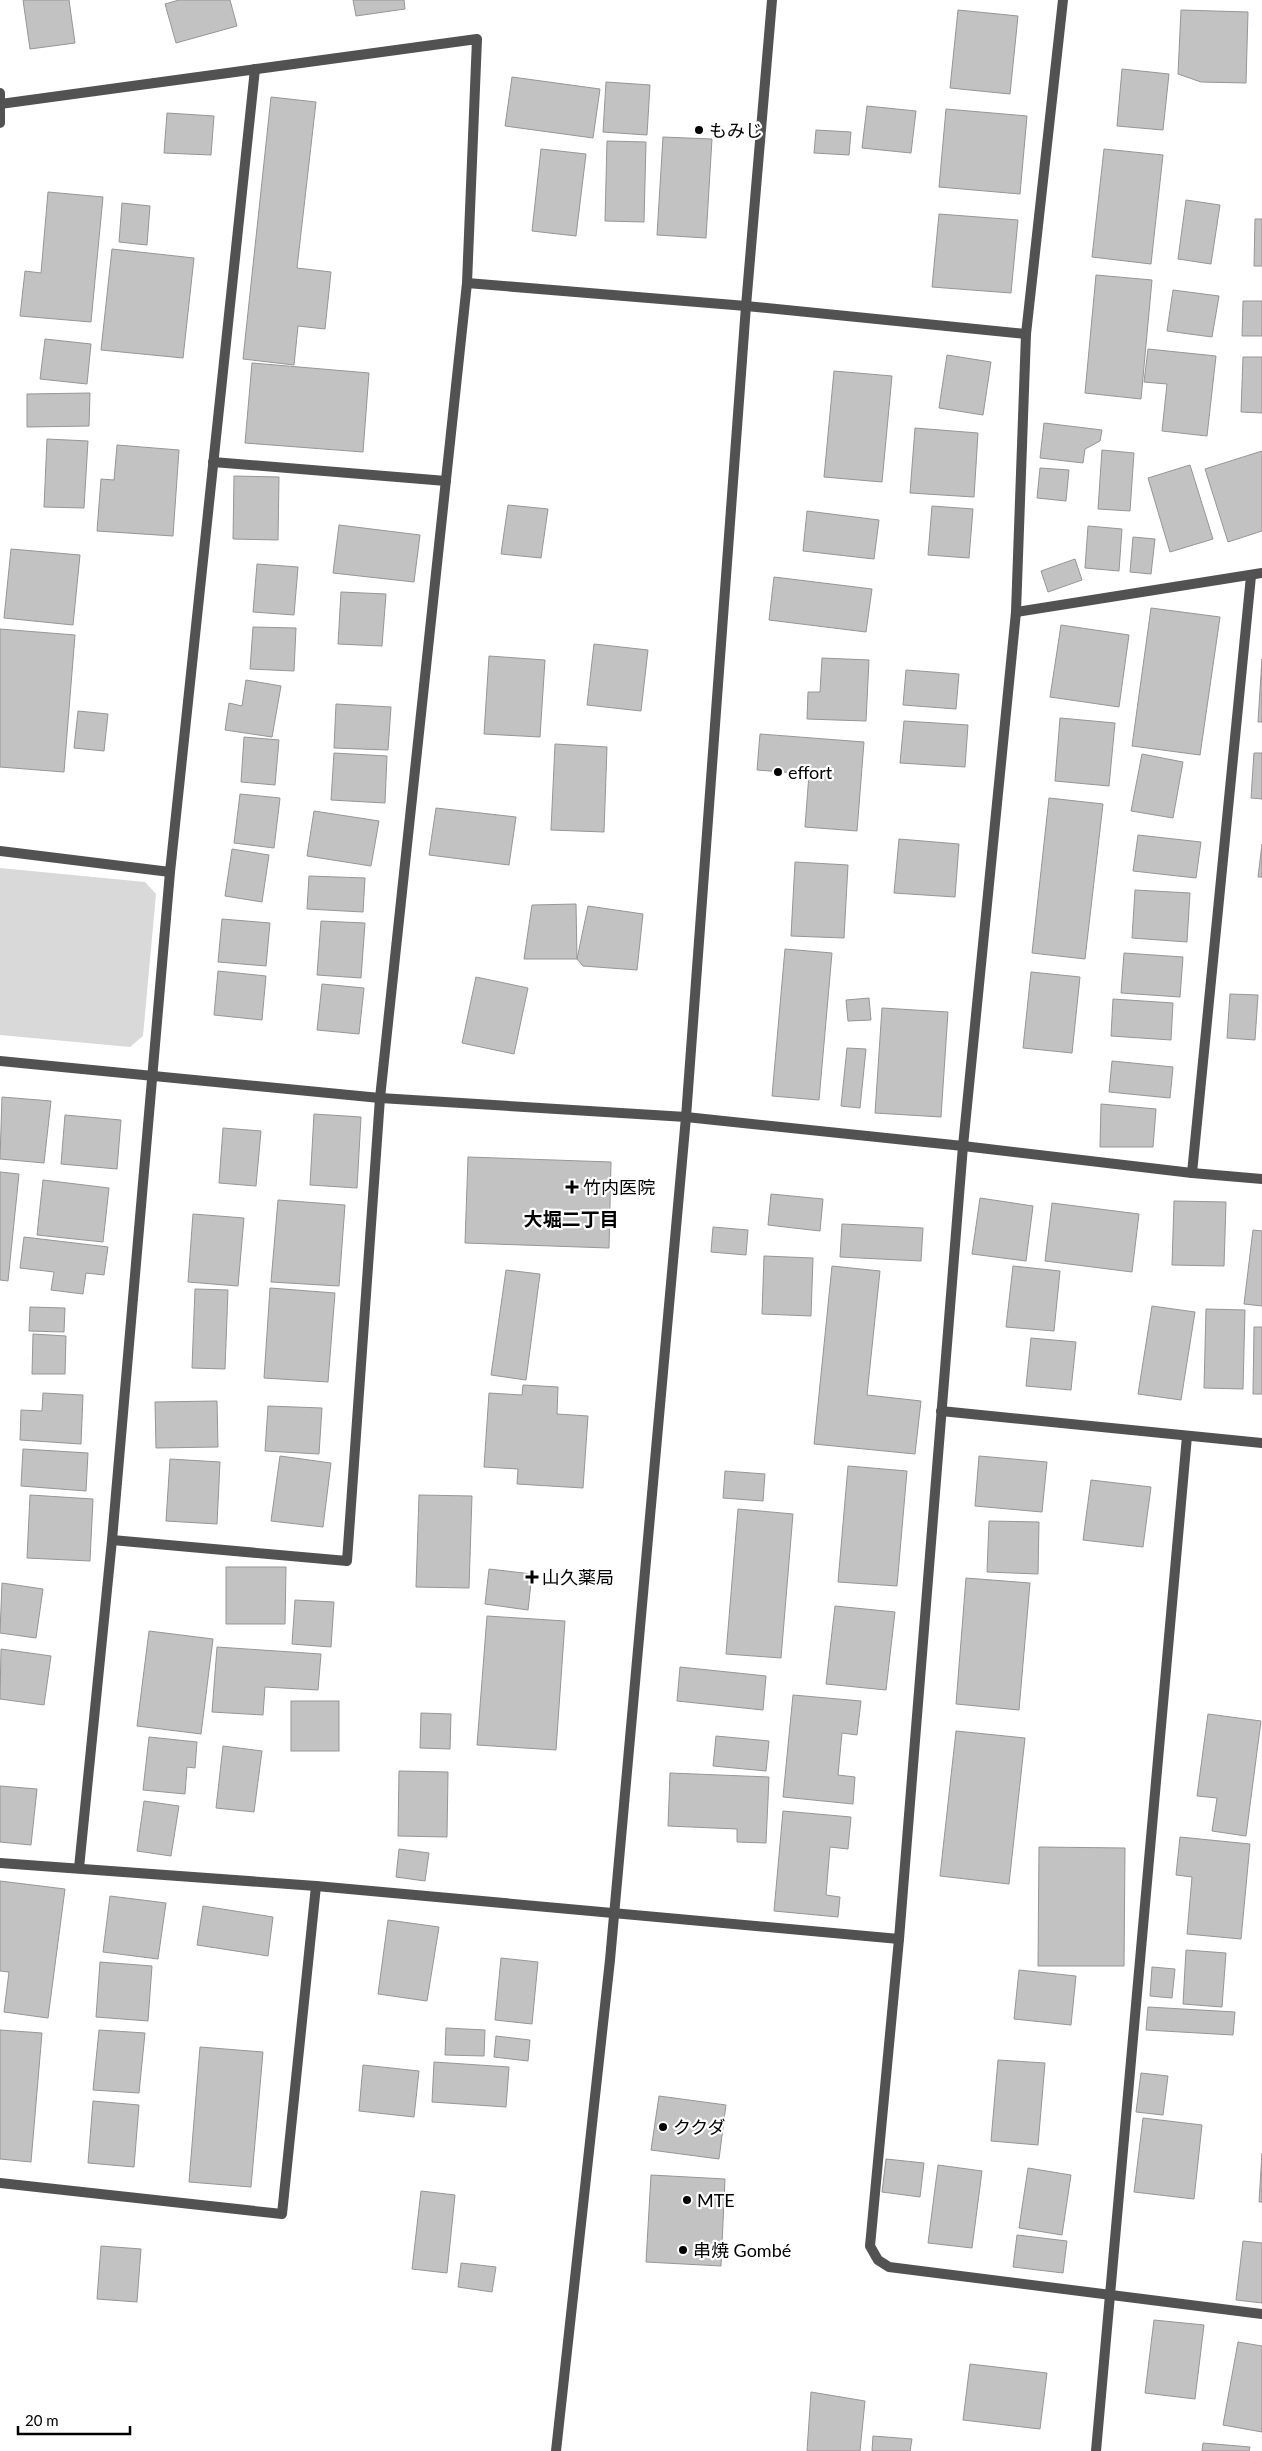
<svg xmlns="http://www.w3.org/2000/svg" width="1262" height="2451" viewBox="0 0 1262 2451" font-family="Lato,'Noto Sans JP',sans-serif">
  <rect width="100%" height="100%" fill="#fff"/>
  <!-- green -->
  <path fill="#d9d9d9" d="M0 868 145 882 156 894 143 1036 130 1047 0 1035Z"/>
  <!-- building -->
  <g fill="#c2c2c2" stroke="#969696">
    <path d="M23 0H69L75 43 30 49Z"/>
    <path d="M179 0H230L237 26 176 43 165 4Z"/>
    <path d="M353 0H404L405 9 356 16Z"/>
    <path d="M958 10 1018 16 1010 94 950 88Z"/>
    <path d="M1181 10 1248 12 1246 83 1201 82 1178 74Z"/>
    <path d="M1122 69 1169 74 1163 130 1117 126Z"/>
    <path d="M512 77 600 89 593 138 505 126Z"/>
    <path d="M606 82 650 85 647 135 603 132Z"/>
    <path d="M271 97 316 102 297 268 331 272 325 329 298 326 294 365 243 359Z"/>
    <path d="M867 106 916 111 911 153 862 148Z"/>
    <path d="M946 109 1027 116 1020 194 939 187Z"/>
    <path d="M167 113 214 116 211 155 164 153Z"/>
    <path d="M816 130 851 132 849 155 814 153Z"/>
    <path d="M663 137 712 139 706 238 657 235Z"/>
    <path d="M607 141 646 142 644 222 605 221Z"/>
    <path d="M541 149 586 154 576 236 532 231Z"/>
    <path d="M1104 149 1163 155 1151 264 1092 257Z"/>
    <path d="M48 192 103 197 91 322 20 316 25 271 41 273Z"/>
    <path d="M1186 200 1220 205 1211 264 1178 259Z"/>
    <path d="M122 203 150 206 147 245 119 242Z"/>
    <path d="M939 214 1018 220 1011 293 932 287Z"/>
    <path d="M1255 219H1262V266H1254Z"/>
    <path d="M112 249 194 258 183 358 101 350Z"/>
    <path d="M1096 275 1152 280 1141 399 1085 393Z"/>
    <path d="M1173 290 1219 296 1212 337 1167 331Z"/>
    <path d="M1243 301H1262V336H1242Z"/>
    <path d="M45 339 91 344 87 384 40 379Z"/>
    <path d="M1148 349 1216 356 1207 436 1162 431 1167 384 1144 382Z"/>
    <path d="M947 355 991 362 983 415 939 408Z"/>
    <path d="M1243 357H1262V413L1241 412Z"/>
    <path d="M252 363 369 373 363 452 245 443Z"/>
    <path d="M834 371 892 376 882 482 824 477Z"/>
    <path d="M90 393 89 426 27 427V394Z"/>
    <path d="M1044 423 1102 430 1100 441 1085 449 1083 463 1040 458Z"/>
    <path d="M915 428 978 433 974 497 910 493Z"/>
    <path d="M47 439 88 441 84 508 44 507Z"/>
    <path d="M117 445 179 450 173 536 97 531 101 479 114 480Z"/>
    <path d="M1102 450 1134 453 1130 511 1098 509Z"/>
    <path d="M1262 451V531L1228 542 1205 469Z"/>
    <path d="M1190 465 1213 539 1170 552 1148 478Z"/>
    <path d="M1040 468 1069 470 1066 501 1037 498Z"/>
    <path d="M234 476 279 477 278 540 233 539Z"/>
    <path d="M508 505 548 509 541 558 501 554Z"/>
    <path d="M932 506 973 509 969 558 928 555Z"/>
    <path d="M807 511 879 520 874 559 803 551Z"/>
    <path d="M339 525 420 535 414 582 333 573Z"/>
    <path d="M1088 526 1122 529 1119 571 1085 568Z"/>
    <path d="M1133 537 1155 539 1151 574 1130 572Z"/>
    <path d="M11 549 80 555 73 625 4 618Z"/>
    <path d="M1075 559 1082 580 1048 592 1041 571Z"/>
    <path d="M257 564 298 567 294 615 253 612Z"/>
    <path d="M774 577 872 589 866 632 769 620Z"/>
    <path d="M341 592 386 594 382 646 338 644Z"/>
    <path d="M1151 608 1220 617 1200 755 1132 746Z"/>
    <path d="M1061 625 1129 635 1119 707 1050 697Z"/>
    <path d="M253 627 296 628 294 671 250 669Z"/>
    <path d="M0 629 75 635 64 772 0 767Z"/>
    <path d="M594 644 648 650 641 711 587 705Z"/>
    <path d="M489 656 545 660 540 737 484 734Z"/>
    <path d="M822 658 869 660 866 721 807 719 808 692H820Z"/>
    <path d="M1262 659V722H1258Z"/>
    <path d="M906 670 959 674 956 709 903 705Z"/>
    <path d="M246 680 281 686 272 737 225 730 229 703 242 706Z"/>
    <path d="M336 704 391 707 388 750 334 748Z"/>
    <path d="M78 711 108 714 104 751 74 748Z"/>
    <path d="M1060 718 1115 723 1109 786 1055 781Z"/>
    <path d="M904 721 968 725 965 767 900 763Z"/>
    <path d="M760 734 864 742 857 831 805 827 809 774 757 770Z"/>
    <path d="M244 737 279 740 275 785 241 782Z"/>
    <path d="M555 744 607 747 604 832 551 830Z"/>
    <path d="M334 753 387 756 385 803 331 800Z"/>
    <path d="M1254 753H1262V799L1251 798Z"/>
    <path d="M1142 754 1183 762 1173 818 1131 811Z"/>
    <path d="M240 794 280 798 274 848 234 843Z"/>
    <path d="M1049 798 1103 804 1085 959 1032 953Z"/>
    <path d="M436 808 516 817 509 865 429 855Z"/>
    <path d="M314 811 379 821 371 866 307 856Z"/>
    <path d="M1138 835 1201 842 1196 878 1133 871Z"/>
    <path d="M899 839 959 844 955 897 894 893Z"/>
    <path d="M1262 844V877H1258Z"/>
    <path d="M232 849 269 855 262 902 225 896Z"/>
    <path d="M795 862 848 865 844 938 791 936Z"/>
    <path d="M309 876 365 878 363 912 307 909Z"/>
    <path d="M1135 890 1190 893 1187 942 1132 938Z"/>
    <path d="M576 904 577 959H524L532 905Z"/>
    <path d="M588 906 643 914 637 970 583 966 577 959Z"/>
    <path d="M222 919 270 923 266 966 218 962Z"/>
    <path d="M321 921 365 923 361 978 317 975Z"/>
    <path d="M785 949 832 953 819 1100 772 1096Z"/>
    <path d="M1124 953 1183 957 1180 997 1121 993Z"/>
    <path d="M218 971 266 976 262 1020 214 1015Z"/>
    <path d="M1031 972 1080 977 1072 1053 1023 1048Z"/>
    <path d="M476 977 528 988 514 1054 462 1043Z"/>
    <path d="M322 984 364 988 359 1034 317 1030Z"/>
    <path d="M1230 994 1258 995 1255 1040 1227 1038Z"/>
    <path d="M869 998 871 1020 848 1021 846 1000Z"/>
    <path d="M1113 999 1173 1003 1171 1040 1111 1036Z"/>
    <path d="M882 1008 948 1012 941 1117 875 1113Z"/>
    <path d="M847 1048 866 1049 860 1108 841 1106Z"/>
    <path d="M1112 1061 1173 1067 1170 1098 1109 1092Z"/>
    <path d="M2 1097 51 1101 44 1163 0 1159Z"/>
    <path d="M1101 1104 1156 1109 1153 1147H1100Z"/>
    <path d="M314 1114 361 1117 357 1188 310 1185Z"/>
    <path d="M65 1115 121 1120 117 1169 61 1164Z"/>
    <path d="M223 1128 261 1131 256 1186 219 1183Z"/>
    <path d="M468 1157 611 1162 609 1248 465 1243Z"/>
    <path d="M0 1172 19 1174 8 1281 0 1280Z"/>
    <path d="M43 1180 109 1188 103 1242 37 1235Z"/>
    <path d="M771 1194 823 1199 820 1231 768 1225Z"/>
    <path d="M980 1198 1033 1206 1026 1261 972 1254Z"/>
    <path d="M278 1200 345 1205 339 1286 271 1282Z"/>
    <path d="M1174 1201 1226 1202 1224 1266 1172 1265Z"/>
    <path d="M1052 1203 1139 1214 1132 1272 1045 1261Z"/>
    <path d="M193 1214 244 1218 238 1286 188 1282Z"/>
    <path d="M842 1224 923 1228 921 1261 840 1257Z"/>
    <path d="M713 1227 748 1230 746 1255 711 1252Z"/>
    <path d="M1253 1230 1262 1231V1306L1244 1304Z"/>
    <path d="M24 1237 108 1247 104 1275 86 1273 83 1294 51 1290 54 1272 20 1268Z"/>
    <path d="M764 1256 813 1258 811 1316 762 1314Z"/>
    <path d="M832 1266 880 1271 867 1395 921 1401 915 1454 814 1444Z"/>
    <path d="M1013 1266 1060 1271 1054 1331 1006 1327Z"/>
    <path d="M506 1270 540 1274 526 1380 491 1375Z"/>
    <path d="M270 1288 335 1293 328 1382 264 1378Z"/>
    <path d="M195 1289 228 1290 225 1369 192 1368Z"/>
    <path d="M1152 1306 1195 1312 1181 1400 1138 1394Z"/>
    <path d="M30 1307 65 1308 64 1332 29 1331Z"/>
    <path d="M1206 1309 1245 1310 1243 1389 1204 1388Z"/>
    <path d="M1254 1327H1262V1394H1253Z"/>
    <path d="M33 1334 66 1336 65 1374H32Z"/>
    <path d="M1031 1338 1076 1342 1071 1390 1026 1386Z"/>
    <path d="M523 1385 558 1387 557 1414 588 1416 583 1488 517 1484 518 1469 484 1467 489 1393 522 1395Z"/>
    <path d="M43 1393 83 1395 81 1444 20 1440 21 1410 42 1411Z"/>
    <path d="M217 1401 218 1447 156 1448 155 1402Z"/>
    <path d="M268 1406 322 1408 319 1454 265 1451Z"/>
    <path d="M23 1449 88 1453 86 1491 21 1486Z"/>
    <path d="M280 1456 331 1463 323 1527 271 1521Z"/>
    <path d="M979 1456 1047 1462 1042 1512 975 1506Z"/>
    <path d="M170 1459 220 1462 217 1524 166 1521Z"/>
    <path d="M848 1466 907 1471 897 1586 838 1582Z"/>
    <path d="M725 1471 765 1474 763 1501 723 1498Z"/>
    <path d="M1091 1480 1151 1487 1143 1547 1083 1540Z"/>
    <path d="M30 1495 93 1499 90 1561 27 1558Z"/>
    <path d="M419 1495 472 1496 469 1588 416 1587Z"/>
    <path d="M738 1509 793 1514 781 1658 726 1654Z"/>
    <path d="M989 1521 1039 1522 1038 1574 987 1572Z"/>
    <path d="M226 1567H286L285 1624H226Z"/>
    <path d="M489 1569 532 1574 528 1610 485 1604Z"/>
    <path d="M966 1578 1030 1583 1019 1710 956 1704Z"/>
    <path d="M2 1583 43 1589 36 1638 0 1633Z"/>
    <path d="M295 1600 334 1602 331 1647 292 1644Z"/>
    <path d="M835 1606 895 1612 886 1690 826 1684Z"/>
    <path d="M487 1616 565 1621 556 1750 477 1745Z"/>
    <path d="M149 1631 213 1639 201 1734 137 1726Z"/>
    <path d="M217 1647 321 1654 318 1690 265 1687 263 1715 212 1712Z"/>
    <path d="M1 1649 51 1656 44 1705 0 1699Z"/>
    <path d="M680 1667 766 1676 763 1710 677 1701Z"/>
    <path d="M793 1695 861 1701 857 1735 842 1733 838 1775 855 1777 853 1804 783 1797Z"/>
    <rect x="291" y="1701" width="48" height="50"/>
    <path d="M421 1713 451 1714 450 1749 420 1748Z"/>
    <path d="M1208 1714 1261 1721 1246 1836 1212 1831 1217 1798 1197 1796Z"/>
    <path d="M956 1731 1025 1738 1009 1884 940 1876Z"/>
    <path d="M716 1736 769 1741 766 1771 713 1766Z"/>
    <path d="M149 1737 197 1742 195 1768 187 1767 185 1794 143 1790Z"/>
    <path d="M223 1746 262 1751 254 1812 216 1808Z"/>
    <path d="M399 1771 448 1772 447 1837 398 1836Z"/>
    <path d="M670 1773 769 1777 766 1843 737 1842V1829L668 1826Z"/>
    <path d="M0 1786 37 1789 31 1845 0 1842Z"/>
    <path d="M144 1801 179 1806 171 1856 137 1851Z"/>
    <path d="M783 1811 851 1817 848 1849 830 1847 826 1895 840 1897 838 1917 774 1911Z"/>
    <path d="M1180 1837 1250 1844 1241 1939 1187 1934 1192 1877 1176 1875Z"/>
    <path d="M1039 1847 1125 1848 1124 1966H1038Z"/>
    <path d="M399 1849 429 1853 425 1881 396 1877Z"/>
    <path d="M0 1881 65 1889 48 2018 4 2012 9 1972 0 1971Z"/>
    <path d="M110 1896 166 1903 158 1959 103 1952Z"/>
    <path d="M203 1906 273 1917 268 1956 197 1945Z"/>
    <path d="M388 1920 439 1927 427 2001 378 1994Z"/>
    <path d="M1186 1950 1226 1953 1222 2007 1183 2004Z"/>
    <path d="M501 1958 538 1962 532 2024 495 2020Z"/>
    <path d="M100 1962 152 1966 148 2021 96 2017Z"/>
    <path d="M1152 1967 1175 1969 1172 1998 1150 1996Z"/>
    <path d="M1019 1970 1076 1976 1071 2025 1014 2019Z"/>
    <path d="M1148 2007 1235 2012 1233 2035 1146 2030Z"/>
    <path d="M446 2028 485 2030 484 2056 445 2055Z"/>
    <path d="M0 2030 42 2033 31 2162 0 2159Z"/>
    <path d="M99 2030 145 2033 139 2093 93 2090Z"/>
    <path d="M496 2036 530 2040 528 2061 494 2057Z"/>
    <path d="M200 2047 263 2052 251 2187 189 2182Z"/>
    <path d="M998 2060 1045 2063 1038 2145 991 2141Z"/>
    <path d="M434 2062 509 2067 506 2107 432 2102Z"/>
    <path d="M363 2065 419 2071 414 2117 359 2111Z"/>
    <path d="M1141 2073 1168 2076 1163 2115 1136 2112Z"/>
    <path d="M659 2096 726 2105 719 2159 651 2150Z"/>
    <path d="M93 2101 139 2105 134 2167 88 2163Z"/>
    <path d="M1143 2118 1202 2125 1194 2199 1134 2192Z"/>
    <path d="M1262 2153V2202H1259Z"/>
    <path d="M886 2159 924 2163 920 2197 882 2192Z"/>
    <path d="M938 2165 982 2171 972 2248 928 2243Z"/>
    <path d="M1028 2168 1071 2175 1062 2235 1019 2228Z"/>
    <path d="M651 2175 725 2179 721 2266 646 2262Z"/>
    <path d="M421 2191 455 2195 447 2273 412 2269Z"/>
    <path d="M1017 2235 1067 2241 1063 2273 1013 2267Z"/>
    <path d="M1243 2241 1262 2243V2303L1236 2300Z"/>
    <path d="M101 2246 141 2249 137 2302 97 2299Z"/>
    <path d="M461 2263 496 2267 492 2292 458 2287Z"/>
    <path d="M1154 2320 1204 2325 1195 2399 1145 2393Z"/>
    <path d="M1238 2342 1262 2346V2432L1223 2425Z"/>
    <path d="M970 2364 1047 2373 1040 2429 963 2420Z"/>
    <path d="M811 2392 865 2401 860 2451H807Z"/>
    <path d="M873 2436 912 2439 910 2451H872Z"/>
    <path d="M1203 2443 1250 2447 1249 2451H1202Z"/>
  </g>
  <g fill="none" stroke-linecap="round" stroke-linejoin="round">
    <!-- minor -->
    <g stroke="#525252" stroke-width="10">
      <path d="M1063 0 1026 334 1016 612 963 1146 899 1939 870 2246 878 2260 889 2267 1262 2314"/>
      <path d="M0 93V123"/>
      <path d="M0 104 477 39 467 283 380 1098 347 1561 112 1540"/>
      <path d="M467 283 746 306 1026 334"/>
      <path d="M213 462 446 481"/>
      <path d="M1016 612 1262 573"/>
      <path d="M0 851 170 872"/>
      <path d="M0 1061 380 1098 686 1117 963 1146 1192 1173 1262 1179"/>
      <path d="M1192 1173 1251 576"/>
      <path d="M941 1411 1262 1443"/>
      <path d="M0 1863 316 1886 899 1939"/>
      <path d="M79 1868 112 1540 170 872 255 69"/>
      <path d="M0 2183 282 2214 316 1886"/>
      <path d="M1096 2451 1187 1436"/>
    </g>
    <!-- tertiary -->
    <path stroke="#525252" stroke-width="10" d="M556 2451 610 1960 686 1117 746 306 772 0"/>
  </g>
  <!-- markers -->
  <g fill="#000" stroke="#fff" stroke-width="2">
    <circle cx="699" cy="130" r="5"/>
    <circle cx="778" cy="772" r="5"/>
    <path d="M569.5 1179.5h5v5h5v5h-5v5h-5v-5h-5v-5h5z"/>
    <path d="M529.5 1569.5h5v5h5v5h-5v5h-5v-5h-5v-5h5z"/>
    <circle cx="663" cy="2127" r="5"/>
    <circle cx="687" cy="2200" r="5"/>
    <circle cx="683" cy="2250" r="5"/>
  </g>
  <g text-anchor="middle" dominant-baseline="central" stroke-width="4.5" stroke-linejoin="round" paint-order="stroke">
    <!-- poi labels -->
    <g font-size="18" fill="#000" stroke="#fff" text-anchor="start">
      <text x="709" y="130">もみじ</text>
      <text x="788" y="772">effort</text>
      <text x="583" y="1187">竹内医院</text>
      <text x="542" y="1577">山久薬局</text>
      <text x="673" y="2127">ククダ</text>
      <text x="697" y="2200">MTE</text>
      <text x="693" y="2250">串焼 Gombé</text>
    </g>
    <!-- neighbourhood labels -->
    <g font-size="19" font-weight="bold" fill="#000" stroke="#fff">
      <text x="571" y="1218">大堀二丁目</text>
    </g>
  </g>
  <!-- scale -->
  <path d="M18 2426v8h112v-8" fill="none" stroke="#000000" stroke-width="2.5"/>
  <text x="25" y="2426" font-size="15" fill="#000000" stroke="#ffffff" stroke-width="4" paint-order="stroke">20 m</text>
</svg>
